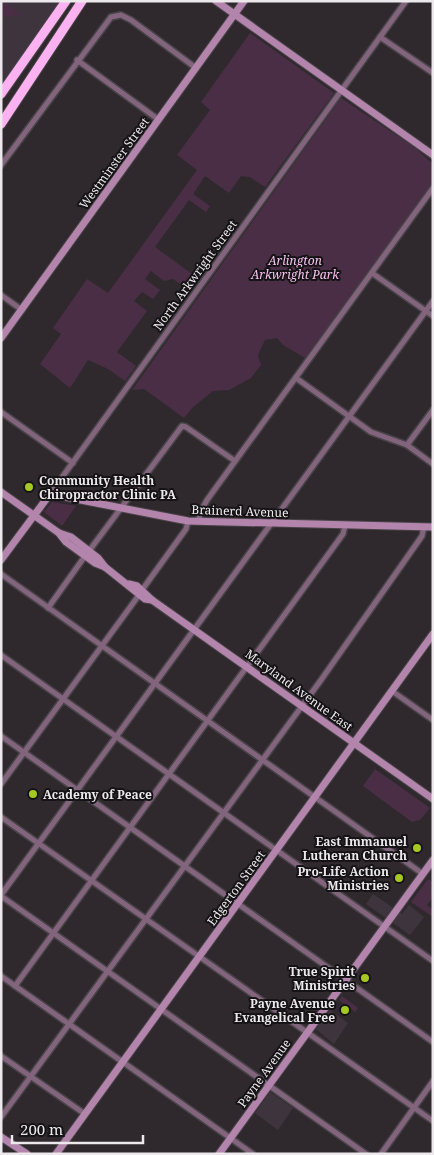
<svg xmlns="http://www.w3.org/2000/svg" width="434" height="1155" viewBox="0 0 434 1155" font-family="'Noto Serif',serif">
  <rect width="100%" height="100%" fill="#2f292e"/>
  <!-- built -->
  <g fill="#3e343d">
    <path d="M1 1H64L1 93Z"/>
    <path d="M373 894 402 914 409 905 424 917 410 935 366 904Z"/>
    <path d="M330 1010 348 1023 334 1044 316 1029Z"/>
    <path d="M270 1092 293 1108 278 1130 255 1113Z"/>
  </g>
  <!-- green -->
  <g fill="#492e45">
    <path d="M1 1H4L22 15 1 17Z"/>
    <path d="M250 33 334 93 265 187 250 177 241 176 229 193 205 176 193 194 210 206 206 212 189 200 155 247 199 279 190 291 173 279 164 281 151 271 145 279 160 290 153 299 142 292 134 301 147 311 117 352 136 366 125 381 108 369 88 360 70 388 40 364 61 334 53 328 87 279 108 293 197 170 177 155 210 110 201 102Z"/>
    <path d="M341 98 414 147 433 164V182L305 358 283 345 277 338 265 340 258 355 261 365 251 378 229 390 213 391 193 407 184 418 144 389 132 390Z"/>
    <path d="M52 502 76 506 62 526 44 512Z"/>
    <path d="M375 769 430 808 420 820 412 822 363 786Z"/>
    <path d="M428 879 433 882V897L427 905 433 910V917L411 902Z"/>
    <path d="M342 996 358 1008 355 1012 339 1000Z"/>
  </g>
  <g fill="none" stroke-linecap="round" stroke-linejoin="round">
    <!-- street casing -->
    <g stroke="#494448" stroke-width="8">
      <g id="street">
        <path d="M380 37 433 73"/>
        <path d="M77 60 159 120"/>
        <path d="M1 165 111 17 121 15 131 20 196 68"/>
        <path d="M372 273 433 316"/>
        <path d="M1 295 22 310"/>
        <path d="M296 378 371 432 407 445 433 464"/>
        <path d="M1 412 73 463"/>
        <path d="M407 445 433 410"/>
        <path d="M50 494 406 1"/>
        <path d="M199 521 200 513 207 500 433 188"/>
        <path d="M89 551 182 426 186 427 235 461"/>
        <path d="M1 574 423 874"/>
        <path d="M142 590 186 529 188 521"/>
        <path d="M48 608 85 556"/>
        <path d="M1 655 433 961"/>
        <path d="M392 691 433 720"/>
        <path d="M1 736 433 1042"/>
        <path d="M1 784 139 595"/>
        <path d="M1 817 433 1121"/>
        <path d="M1 895 433 301"/>
        <path d="M1 896 366 1154"/>
        <path d="M1 976 253 1154"/>
        <path d="M15 986 343 534 345 526"/>
        <path d="M1 1056 85 1114"/>
        <path d="M1 1117 321 680 422 536 424 527"/>
        <path d="M381 1154 433 1081"/>
      </g>
    </g>
    <!-- secondary casing -->
    <g stroke="#494448" stroke-width="9">
      <g id="secondary">
        <path d="M216 1 433 155"/>
        <path d="M1 338 244 1"/>
        <path d="M1 492 59 533 71 537 98 558 105 567"/>
        <path d="M59 533 66 542 95 563 105 567 145 599 152 600"/>
        <path d="M1 560 50 494 188 521 433 527"/>
        <path d="M129 584 137 586 152 600 433 799"/>
        <path d="M1 1137 27 1154"/>
        <path d="M56 1154 433 634"/>
        <path d="M219 1154 433 860"/>
      </g>
    </g>
    <!-- highway casing -->
    <g stroke="#494448" stroke-width="11">
      <g id="highway">
        <path d="M1 94 66 1"/>
        <path d="M1 124 82 1"/>
      </g>
    </g>
    <!-- street -->
    <use href="#street" stroke="#82647d" stroke-width="5"/>
    <!-- secondary -->
    <use href="#secondary" stroke="#b384ac" stroke-width="7"/>
    <!-- highway -->
    <use href="#highway" stroke="#fcb2f1" stroke-width="9"/>
  </g>
  <!-- markers -->
  <g fill="#a5c823" stroke="#151315" stroke-width="2">
    <circle cx="29" cy="487" r="5"/>
    <circle cx="33" cy="794" r="5"/>
    <circle cx="417" cy="848" r="5"/>
    <circle cx="399" cy="878" r="5"/>
    <circle cx="365" cy="978" r="5"/>
    <circle cx="345" cy="1010" r="5"/>
  </g>
  <g text-anchor="middle" dominant-baseline="central" stroke-width="4" stroke-linejoin="round" paint-order="stroke">
    <!-- street labels -->
    <g font-size="12" fill="#ece8eb" stroke="#151315">
      <text transform="translate(114 163) rotate(-54)">Westminster Street</text>
      <text transform="translate(195 275) rotate(-54)">North Arkwright Street</text>
      <text transform="translate(240 511) rotate(2)">Brainerd Avenue</text>
      <text transform="translate(299 690) rotate(36)">Maryland Avenue East</text>
      <text transform="translate(236 888) rotate(-54)">Edgerton Street</text>
      <text transform="translate(264 1073) rotate(-54)">Payne Avenue</text>
    </g>
    <!-- park labels -->
    <g font-size="12" font-style="italic" fill="#f8c1ef" stroke="#151315">
      <text x="295" y="260">Arlington<tspan x="295" dy="14">Arkwright Park</tspan></text>
    </g>
    <!-- poi labels -->
    <g font-size="12" font-weight="bold" fill="#ece8eb" stroke="#151315" text-anchor="end">
      <text x="39" y="480" text-anchor="start">Community Health<tspan x="39" dy="14">Chiropractor Clinic PA</tspan></text>
      <text x="43" y="794" text-anchor="start">Academy of Peace</text>
      <text x="407" y="841">East Immanuel<tspan x="407" dy="14">Lutheran Church</tspan></text>
      <text x="389" y="871">Pro-Life Action<tspan x="389" dy="14">Ministries</tspan></text>
      <text x="355" y="971">True Spirit<tspan x="355" dy="14">Ministries</tspan></text>
      <text x="335" y="1003">Payne Avenue<tspan x="335" dy="14">Evangelical Free</tspan></text>
    </g>
  </g>
  <!-- border -->
  <rect width="434" height="1155" fill="none" stroke="#ece8eb" stroke-width="5"/>
  <!-- scale -->
  <path d="M12 1135v8h131v-8" fill="none" stroke="#ece8eb" stroke-width="2.5"/>
  <text x="20" y="1135" font-size="15" fill="#ece8eb" stroke="#151315" stroke-width="4" paint-order="stroke">200 m</text>
</svg>
